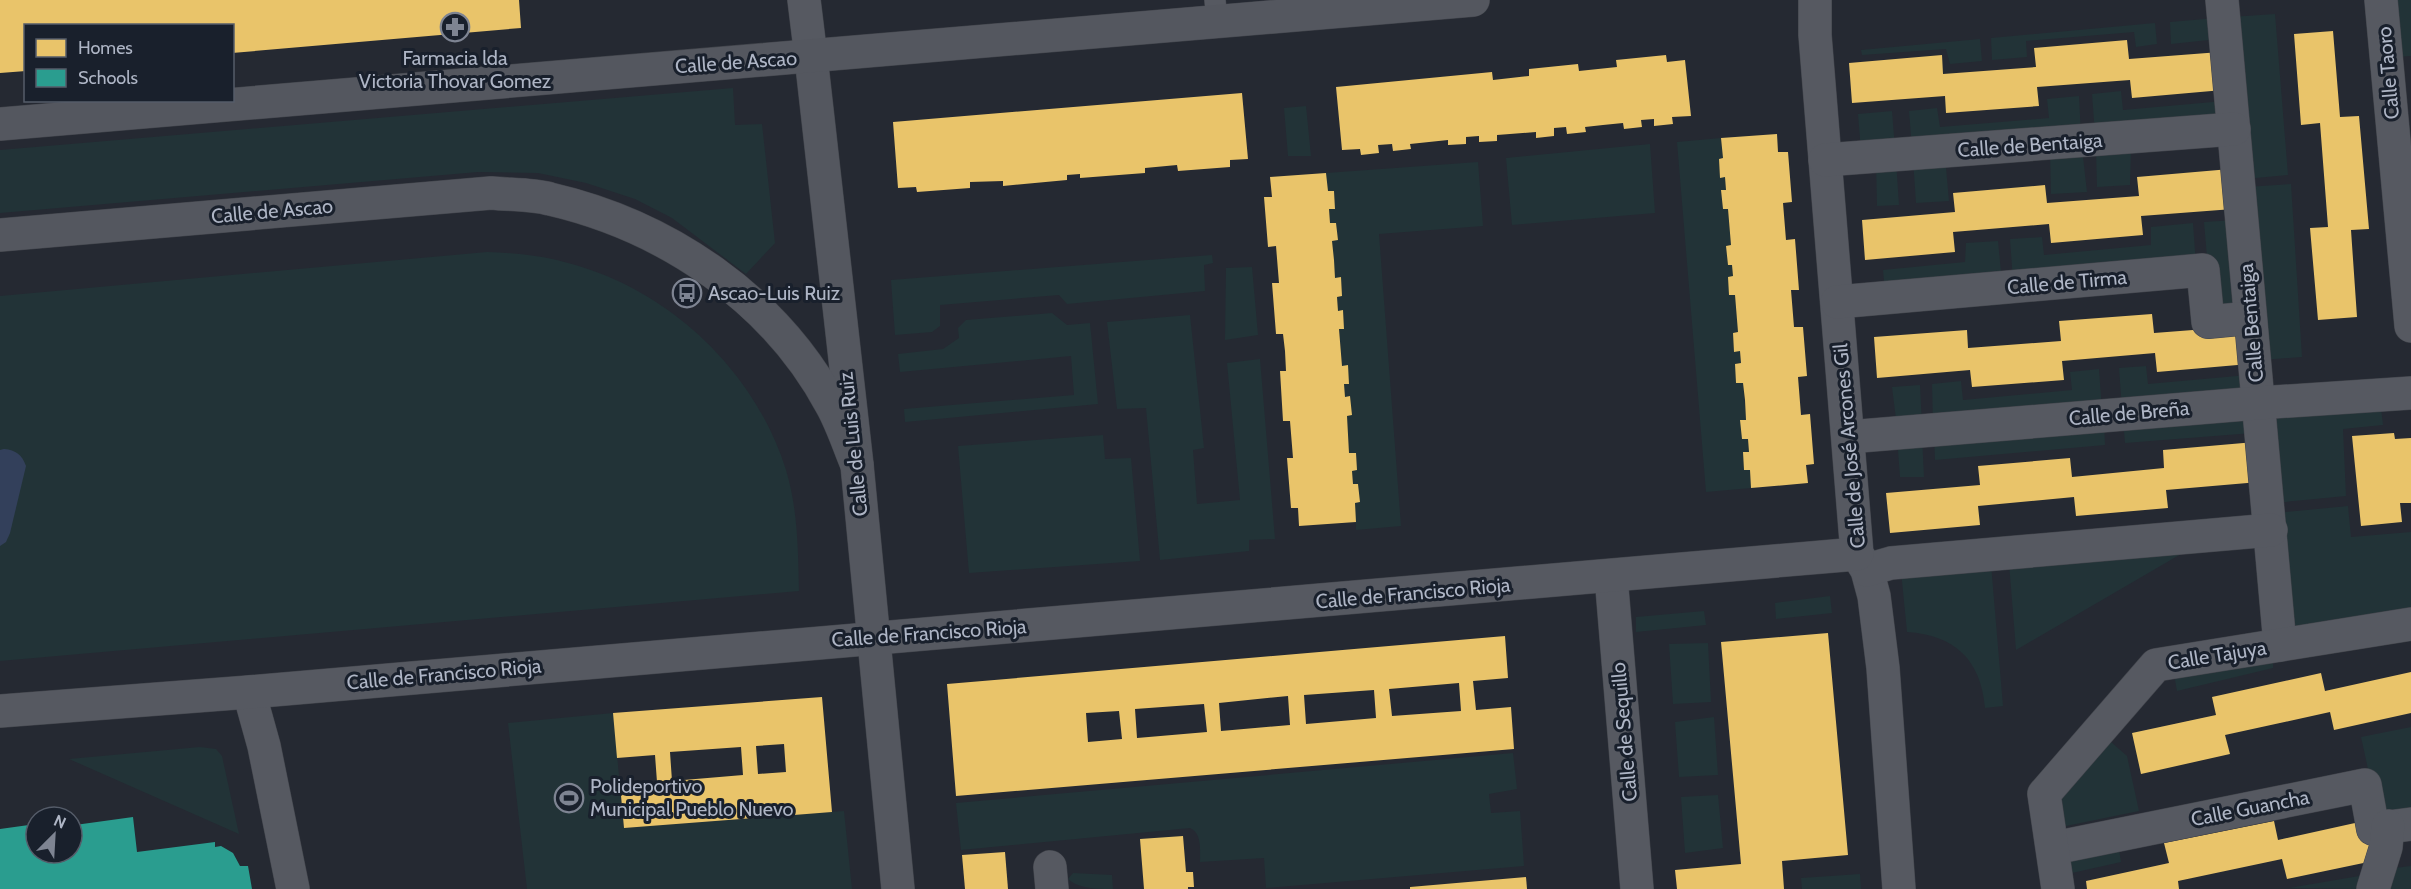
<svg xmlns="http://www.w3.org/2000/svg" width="2411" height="889" viewBox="0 0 2411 889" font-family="Cabin,sans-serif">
  <rect width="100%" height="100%" fill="#252932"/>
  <!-- green -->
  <g fill="#223337">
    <path d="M2387 0H2411V56L2392 57Z"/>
    <path d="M2275 14 2288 175 2245 179 2231 17Z"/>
    <path d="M2217 18 2218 39 2171 44 2170 22Z"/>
    <path d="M2155 23 2157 44 2136 47 2134 32 2026 41 2027 57 1992 60 1991 38Z"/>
    <path d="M1980 39 1982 61 1950 64 1946 49 1862 55 1861 50Z"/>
    <path d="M733 88 735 125 762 124 775 243 746 274 672 218 635 199 586 183 538 173 478 172 0 213V150Z"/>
    <path d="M2121 91 2123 110 2224 101 2226 124 2095 134 2092 94Z"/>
    <path d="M2079 96 2081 135 1912 148 1909 111 1937 108 1940 127 2049 118 2047 99Z"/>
    <path d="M1306 106 1311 156H1288L1284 108Z"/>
    <path d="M1892 111 1895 149 1861 151 1858 114Z"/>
    <path d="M1721 138 1723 158 1719 159 1720 177H1725L1726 190H1721L1723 209H1728L1731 245 1726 246 1728 265H1732L1733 276 1729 295H1735L1738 332 1733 333 1734 351H1740L1741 363 1735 364 1736 383H1743L1746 420H1741L1748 439 1749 452H1743L1744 470H1750L1751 488 1706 492 1677 142Z"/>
    <path d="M1650 144 1655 213 1512 225 1506 158Z"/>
    <path d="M2082 148 2087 192 2051 194 2050 150Z"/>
    <path d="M2131 149 2130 185 2097 187 2096 150Z"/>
    <path d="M1945 156 1949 201 1916 203 1913 159Z"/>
    <path d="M1896 160 1899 205 1877 206 1876 162Z"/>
    <path d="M1478 162 1483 226 1379 234 1401 526 1356 530 1355 503 1360 502 1358 484H1353L1352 471 1357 470 1356 453H1349L1347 416 1352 415 1350 396 1345 397 1339 329 1344 328 1343 311H1338L1337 297 1342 296 1341 278H1335L1332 241 1338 240 1336 223H1330L1329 209H1335L1334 191H1328L1326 173Z"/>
    <path d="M2291 184 2302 357 2260 360 2246 187Z"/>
    <path d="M2235 220 2244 313 2212 316 2204 222Z"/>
    <path d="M2193 223 2196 265 2013 281 2010 239 2042 237 2044 255 2151 245V227Z"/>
    <path d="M1998 241 2002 282 1885 292 1883 270 1965 262 1966 243Z"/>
    <path d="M487 252C514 253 541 255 568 263 668 289 755 370 786 470 798 510 798 550 799 591L0 661V296Z"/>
    <path d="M1212 255 1213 263 1204 265 1205 291 1067 304 1059 295 940 305V326L932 332 895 335 891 280Z"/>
    <path d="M1252 267 1258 335 1225 340 1226 268Z"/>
    <path d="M1052 313 1067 325 1090 323 1098 404 905 422 904 409 1074 395 1071 356 900 372 898 354 943 349 959 338 958 328 966 320Z"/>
    <path d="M1190 315 1204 448 1193 450 1197 504 1240 500 1227 363 1260 359 1275 539 1249 540V551L1160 560 1146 408 1117 409 1107 322Z"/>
    <path d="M2146 366 2148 384 2248 375 2250 399 2122 409 2119 368Z"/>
    <path d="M2099 369 2102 411 1933 424 1932 384 1961 381 1963 400 2072 390 2070 372Z"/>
    <path d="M1920 385 1922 425 1897 427 1892 387Z"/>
    <path d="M2380 400 2383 425 2343 429 2346 496 2274 503 2266 408Z"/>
    <path d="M2251 409 2253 433 2125 443 2123 419Z"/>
    <path d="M2104 421 2105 445 1935 460 1934 434Z"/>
    <path d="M1103 435 1105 459 1131 458 1140 561 969 573 958 446Z"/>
    <path d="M1922 436 1924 477H1900L1897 437Z"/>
    <path d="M2348 506 2351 537 2411 532V612L2283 630 2276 513Z"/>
    <path d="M2193 547 2016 650 2009 563Z"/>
    <path d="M1991 564 2003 706 1985 708C1981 660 1955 635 1907 632L1901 571Z"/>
    <path d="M1830 596 1832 613 1776 619 1775 603Z"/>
    <path d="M1704 611 1706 625 1636 632V617Z"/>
    <path d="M1708 643 1711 702 1673 704 1669 644Z"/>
    <path d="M2273 654V668L2177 691 2173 669Z"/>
    <path d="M613 713 624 828 844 811 852 889H527L508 723Z"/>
    <path d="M1714 717 1718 775 1679 777 1675 722Z"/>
    <path d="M2411 727V810L2379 819 2361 737Z"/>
    <path d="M2104 736 2127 756 2139 811 2061 827 2055 794Z"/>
    <path d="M200 747 216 749 222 756 239 834 69 759Z"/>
    <path d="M1513 753 1517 789 1489 794 1491 813 1520 811 1524 866 1266 888 1264 858 1200 862C1200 850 1202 833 1190 828L961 850 956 803Z"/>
    <path d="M1718 795 1723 848 1685 853 1681 797Z"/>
    <path d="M2118 843 2121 862 2072 873 2068 853Z"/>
    <path d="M2411 866V889H2383L2386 869Z"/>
    <path d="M1073 873 1112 875 1113 889C1098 889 1079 889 1068 879Z"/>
    <path d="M1860 874 1861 889H1802L1801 878Z"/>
    <path d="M2365 875 2361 889 2289 888Z"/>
  </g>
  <!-- water -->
  <path fill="#33405b" d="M4 449C16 450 22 455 26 466L10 533 6 542 0 546V450Z"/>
  <!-- homes -->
  <g fill="#e9c46a" fill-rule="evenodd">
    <path d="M0 0H519L521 28 232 53V26H26V71L0 73Z"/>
    <path d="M2333 31 2340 117 2359 116 2369 229 2351 230 2357 317 2318 320 2310 228 2328 227 2320 123 2301 125 2294 34Z"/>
    <path d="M2127 40 2129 59 2220 52 2223 90 2132 98 2130 80 2037 87 2039 106 1946 113 1945 96 1852 103 1849 63 1942 55 1943 74 2036 67 2034 48Z"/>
    <path d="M1666 55 1667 62 1685 60 1691 116 1672 117 1673 124 1654 126V119L1641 120 1642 127 1624 129 1623 123 1603 125 1585 127 1586 132 1567 134 1566 127 1554 128V136L1536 138V132L1497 135V141L1479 142V136L1466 137V144L1448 145V140L1410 144 1411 149 1393 151 1392 144 1378 145 1379 153 1361 155 1360 149 1342 150 1336 87 1492 72 1493 80 1529 76V69L1578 64 1579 71 1617 67 1616 60Z"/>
    <path d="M1242 93 1248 159 1230 160V167L1178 171 1177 165 1145 168V173L1080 178V174L1067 175V180L1003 186V181L970 182V188L917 192 916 187 898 188 893 122Z"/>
    <path d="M1777 134 1778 152H1788L1792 202 1783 203 1786 240 1795 239 1799 290H1791L1794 327H1803L1807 376 1798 377 1801 415 1810 414 1814 464 1806 465 1808 483 1751 488 1750 470H1744L1743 452H1749L1748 439H1742L1740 420H1746L1745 400 1743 383H1736L1735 364 1741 363 1740 351 1734 352 1733 333 1738 332 1735 295H1729L1728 277 1733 276 1732 265H1728L1726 246 1731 245 1728 209H1723L1721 190H1726L1725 177 1720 178 1719 159 1723 158 1721 138Z"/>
    <path d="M2230 169 2233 209 2141 216 2143 235 2051 243 2049 224 1953 232 1955 252 1865 260 1862 220 1955 212 1953 193 2045 185 2047 203 2139 196 2137 177Z"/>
    <path d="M1326 173 1328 191H1334L1335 209H1329L1330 223H1336L1338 240 1332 241 1334 260 1335 278 1341 277 1342 296 1337 297 1338 311 1343 310 1344 329H1339L1342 366 1348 365 1349 384H1344L1345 397 1350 396 1352 415 1347 416 1349 453H1356L1357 470 1352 471 1353 484H1358L1360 502 1355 503 1356 522 1299 526 1298 508H1291L1287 458H1293L1290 421H1283L1280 371H1286L1285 351 1283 334H1276L1272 283H1279L1276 246 1268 247 1264 197H1272L1270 177Z"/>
    <path d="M2152 314 2154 333 2245 326 2249 364 2157 372 2155 353 2062 361 2064 380 1972 387 1970 370 1877 378 1874 337 1967 330 1968 348 2061 341 2059 321Z"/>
    <path d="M2394 433 2395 439 2411 438V503H2400L2402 522 2361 526 2352 436Z"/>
    <path d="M2255 442 2259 482 2166 490 2168 508 2076 516 2074 497 1978 506 1980 525 1890 533 1886 493 1980 485 1978 466 2070 458 2072 477 2164 468 2163 450Z"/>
    <path d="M1828 633 1848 855 1782 861 1784 889H1677L1675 870 1741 864 1721 642Z"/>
    <path d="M1505 636 1508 678 1473 681 1476 710 1511 707 1514 749 956 796 947 684ZM1459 683 1461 711 1392 716 1389 689ZM1374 690 1376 718 1306 724 1304 695ZM1288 696 1290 725 1221 731 1219 703ZM1204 704 1207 732 1137 738 1135 709ZM1119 711 1122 739 1088 742 1086 713Z"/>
    <path d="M2411 672V713L2334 730 2330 712 2225 735 2230 754 2141 774 2132 733 2216 715 2212 697 2321 673 2325 691Z"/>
    <path d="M822 697 832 812 624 828 620 785 657 782 655 755 617 758 613 713ZM784 744 786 772 758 774 756 746ZM741 747 743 775 672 781 670 752Z"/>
    <path d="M2274 821 2278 840 2364 821 2373 861 2287 879 2282 859 2178 881 2179 889H2087L2086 881 2169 863 2164 843Z"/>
    <path d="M1183 836 1186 872H1193L1194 887H1188V889H1144L1140 839Z"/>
    <path d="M1005 852 1008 889H965L962 855Z"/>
    <path d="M1526 877 1527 889H1410V887Z"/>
  </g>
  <!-- schools -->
  <path fill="#2a9d8f" d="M133 817 137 852 215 842V847L221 846 233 853 240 866H248L252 889H0V829L36 824V853H72V820H75V825Z"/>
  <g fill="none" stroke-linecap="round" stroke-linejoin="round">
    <!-- lane casing -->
    <g stroke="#41444b" stroke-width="22">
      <path id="lane" d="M1215 0 1217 22"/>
    </g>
    <!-- street casing -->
    <g stroke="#41444b" stroke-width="34">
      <g id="street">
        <path d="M804 0 811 57"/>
        <path d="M1815 0V35L1857 554 1867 570 1874 596 1883 668 1899 889"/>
        <path d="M2222 0 2280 645"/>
        <path d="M2381 0 2411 326"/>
        <path d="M1825 160 2234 129"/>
        <path d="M1837 302 2203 270 2208 322 2250 318"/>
        <path d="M1848 437 2258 403 2411 393"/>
        <path d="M1867 570 1891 563 2271 530"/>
        <path d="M1611 576 1637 889"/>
        <path d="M249 692 264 746 293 889"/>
        <path d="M0 711 249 692 1857 554"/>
        <path d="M2054 848 2365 785 2373 829 2411 824"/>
        <path d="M1050 867 1052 889"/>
        <path d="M2058 889 2044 794 2156 665 2411 624"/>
        <path d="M2373 889 2386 847 2388 826"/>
      </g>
    </g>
    <!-- secondary casing -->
    <g stroke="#41444b" stroke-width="34">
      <g id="secondary">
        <path d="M811 57 857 465 898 889"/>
        <path d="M0 124 1473 0"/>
        <path d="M0 235 491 193C511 195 532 194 550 199 667 226 775 299 832 406 842 424 849 446 857 465"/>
      </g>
    </g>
    <!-- lane -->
    <use href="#lane" stroke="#565961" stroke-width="21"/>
    <!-- street -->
    <use href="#street" stroke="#565961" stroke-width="33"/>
    <!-- secondary -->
    <use href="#secondary" stroke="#54575f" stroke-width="33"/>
  </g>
  <!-- icons -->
  <defs>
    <g id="pharmacy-ring" transform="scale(1.5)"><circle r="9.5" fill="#19202c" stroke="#7e8492" stroke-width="1.5"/><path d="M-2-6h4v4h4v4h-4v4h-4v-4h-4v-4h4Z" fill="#7e8492"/></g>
    <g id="bus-ring" transform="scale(1.5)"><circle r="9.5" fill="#19202c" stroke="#7e8492" stroke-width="1.5"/><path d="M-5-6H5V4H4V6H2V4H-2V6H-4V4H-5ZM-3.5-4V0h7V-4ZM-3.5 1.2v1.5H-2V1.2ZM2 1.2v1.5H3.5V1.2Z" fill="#7e8492"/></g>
    <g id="stadium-ring" transform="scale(1.5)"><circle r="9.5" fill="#19202c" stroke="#7e8492" stroke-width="1.5"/><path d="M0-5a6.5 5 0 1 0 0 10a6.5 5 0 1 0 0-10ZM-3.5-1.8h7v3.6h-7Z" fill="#7e8492"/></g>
  </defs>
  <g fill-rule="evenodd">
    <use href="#pharmacy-ring" x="455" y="27"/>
    <use href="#bus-ring" x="687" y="293"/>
    <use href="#stadium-ring" x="569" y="798"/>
  </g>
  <g text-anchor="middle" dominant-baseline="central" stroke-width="6" stroke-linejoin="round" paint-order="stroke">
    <!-- poi labels -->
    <g font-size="20" fill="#aeb5c5" stroke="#19202c" text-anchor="start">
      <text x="455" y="58" text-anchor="middle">Farmacia lda<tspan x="455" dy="23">Victoria Thovar Gomez</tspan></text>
      <text x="708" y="293">Ascao-Luis Ruiz</text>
      <text x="590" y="786">Polideportivo<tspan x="590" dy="23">Municipal Pueblo Nuevo</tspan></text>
    </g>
    <!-- street labels -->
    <g font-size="20" fill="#aeb5c5" stroke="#19202c">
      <text transform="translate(736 62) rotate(-4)">Calle de Ascao</text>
      <text transform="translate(2388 73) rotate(-95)">Calle Taoro</text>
      <text transform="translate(2030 145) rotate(-4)">Calle de Bentaiga</text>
      <text transform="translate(272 211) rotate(-5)">Calle de Ascao</text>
      <text transform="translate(2067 282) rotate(-5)">Calle de Tirma</text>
      <text transform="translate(2251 323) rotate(-95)">Calle Bentaiga</text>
      <text transform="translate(2129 413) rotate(-5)">Calle de Breña</text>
      <text transform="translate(853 444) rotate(-96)">Calle de Luis Ruiz</text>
      <text transform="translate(1849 446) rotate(-95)">Calle de José Arcones Gil</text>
      <text transform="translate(1413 593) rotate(-5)">Calle de Francisco Rioja</text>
      <text transform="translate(929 633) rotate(-4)">Calle de Francisco Rioja</text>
      <text transform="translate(2217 655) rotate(-9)">Calle Tajuya</text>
      <text transform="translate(444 674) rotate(-5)">Calle de Francisco Rioja</text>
      <text transform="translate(1624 732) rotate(-95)">Calle de Sequillo</text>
      <text transform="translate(2250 808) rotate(-11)">Calle Guancha</text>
    </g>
  </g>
  <!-- legend -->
  <rect x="24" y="24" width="210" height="78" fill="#19202c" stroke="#555c69" stroke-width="1.5"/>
  <rect x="36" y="39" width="30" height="18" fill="#e9c46a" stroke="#555c69" stroke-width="1.5"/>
  <text x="78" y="54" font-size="18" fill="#aeb5c5">Homes</text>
  <rect x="36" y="69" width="30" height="18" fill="#2a9d8f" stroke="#555c69" stroke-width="1.5"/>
  <text x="78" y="84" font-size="18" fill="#aeb5c5">Schools</text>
  <!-- north arrow -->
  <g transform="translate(54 835) rotate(24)"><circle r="28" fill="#19202c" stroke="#555c69" stroke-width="1.5"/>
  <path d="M0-4.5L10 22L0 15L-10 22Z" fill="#7e8492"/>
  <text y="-9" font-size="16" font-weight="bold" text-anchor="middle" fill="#aeb5c5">N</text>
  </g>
</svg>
